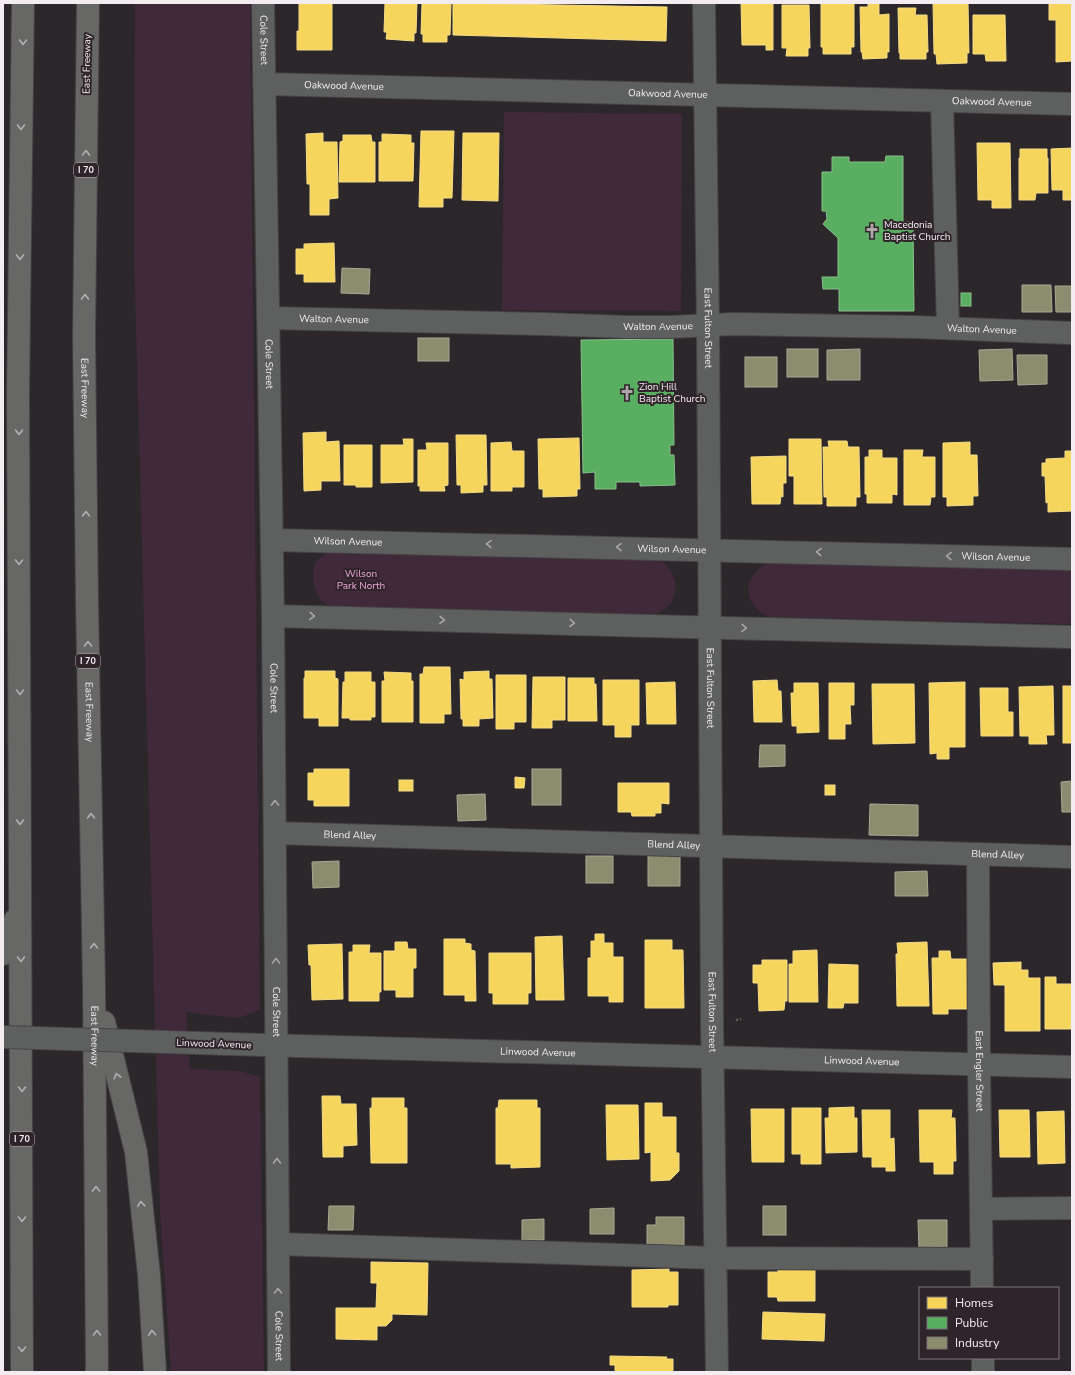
<svg xmlns="http://www.w3.org/2000/svg" width="1075" height="1375" viewBox="0 0 1075 1375" font-family="'Nunito Sans',sans-serif">
  <rect width="100%" height="100%" fill="#2c272a"/>
  <!-- green -->
  <g fill="#402938">
    <path d="M135 3H250L260 1010 239 1018 186 1012 190 1069 240 1071 260 1077 264 1372H171L160 1212 134 253Z"/>
    <path d="M504 112 682 114 681 311 502 310Z"/>
    <path d="M332 550 657 560C660 561 665 563 667 566 678 578 679 598 666 608 663 611 657 613 652 615L334 608C331 606 326 605 323 602 314 594 311 575 315 564 318 558 326 553 332 550Z"/>
    <path d="M773 562 1072 569V624L770 617C748 608 740 586 759 569 763 565 769 564 773 562Z"/>
  </g>
  <!-- homes -->
  <g fill="#f6d55c" stroke="#f5dc88">
    <path d="M299 3H332V50H297V31H299Z"/>
    <path d="M385 3H417L416 33H414V41L386 39 387 32H384Z"/>
    <path d="M422 3H451L450 35H447V42H423V34H421Z"/>
    <path d="M453 3 667 7 666 41 453 35Z"/>
    <path d="M741 3H773V50H766V45H742Z"/>
    <path d="M821 3H854V47H851V54H823V47H821Z"/>
    <path d="M868 3H879V15L889 14V52H887V58L863 59 862 52H861L860 7H868Z"/>
    <path d="M933 3H968L969 53H967V63L937 64 936 54H934Z"/>
    <path d="M1072 3V61L1056 62V20H1049V4Z"/>
    <path d="M782 5H809L810 48H808V56H786L787 48H782Z"/>
    <path d="M898 8H916L915 15H927L928 52H926V59H900V53H899Z"/>
    <path d="M973 15H1005L1006 61H986L985 54H973Z"/>
    <path d="M421 131H454L452 198H443V207H419Z"/>
    <path d="M323 133V142H337L338 198 329 199V215H310V184H307L306 134Z"/>
    <path d="M463 133H499L498 201 462 200Z"/>
    <path d="M382 134 411 135V143H414L413 181H379V142H382Z"/>
    <path d="M343 135H371L372 142H375V182H339L340 142 343 141Z"/>
    <path d="M977 143H1010L1011 208H992V200H978Z"/>
    <path d="M1072 148V200H1063V190H1052L1051 149Z"/>
    <path d="M1020 149H1047V158H1048V193H1036L1035 200H1019V158H1020Z"/>
    <path d="M334 243 335 282H304V274H296V249H304V244Z"/>
    <path d="M326 432V442L339 441 340 481H321V490L304 491 303 433Z"/>
    <path d="M456 435H486L487 485H483V492L461 493V485H457Z"/>
    <path d="M579 438 580 489H577V496L543 497V489H539L538 439Z"/>
    <path d="M403 439H413V482L381 483V445H404Z"/>
    <path d="M789 439H821L822 504H794V476H789Z"/>
    <path d="M828 441H847L848 447H859L860 497H856V506H827V497H824L823 447H829Z"/>
    <path d="M511 442 512 451H524V487H512V491H491V443Z"/>
    <path d="M970 442V455H977L978 496H973V505L947 506V497H943V443Z"/>
    <path d="M426 443H448V485L444 486 445 491H420V486H418V450H427Z"/>
    <path d="M344 445H372V487H356V485H344Z"/>
    <path d="M869 450H882V458H897V495L892 494V503H867V494H865V457H869Z"/>
    <path d="M904 450H923L922 457H935V497H931L930 505H904Z"/>
    <path d="M1065 451H1072V511L1048 512V502L1046 503 1045 476H1042V463H1046V459L1065 458Z"/>
    <path d="M786 456V483H783V497L781 496 780 504H752L751 457Z"/>
    <path d="M424 667H450L451 714H444V723H420V674H423Z"/>
    <path d="M305 671H335V678L338 679V726H319V718H304V678H305Z"/>
    <path d="M489 671V679H492L493 718 479 719V726H463V719H461L460 679 464 680V672Z"/>
    <path d="M345 672H371V682H375V717H371V720H350V718H342L343 682H345Z"/>
    <path d="M384 672 411 673V681H413V722H382V681H385Z"/>
    <path d="M496 675H526V722H514V729H496Z"/>
    <path d="M533 677H565V720H552V728H532Z"/>
    <path d="M568 678H594V684H596L597 721H568Z"/>
    <path d="M603 680H639V725H631V737H615V725H603Z"/>
    <path d="M777 680 778 691H781L782 722H754L753 681Z"/>
    <path d="M675 682 676 724H647L646 683Z"/>
    <path d="M965 682V747H949V759H937V753L930 754 929 683Z"/>
    <path d="M794 683H818L819 732 797 733V726H792L791 693H794Z"/>
    <path d="M829 683H854V705H850L851 724H845V739H829Z"/>
    <path d="M872 684H914L915 743 873 744Z"/>
    <path d="M1053 686 1054 735H1046L1047 744H1029V736H1020L1019 687Z"/>
    <rect x="1063" y="686" width="9" height="57"/>
    <path d="M980 688H1008V712H1013V736H981Z"/>
    <path d="M314 769H349V806H314V800H308V773H314Z"/>
    <path d="M515 777 525 778 524 788H515Z"/>
    <rect x="399" y="780" width="14" height="11"/>
    <path d="M618 783H669V804L661 803V813H655V816H632L631 812H618Z"/>
    <rect x="825" y="785" width="10" height="10"/>
    <path d="M595 934H604V943H613V957H623V1002H609V996H588V958H591V941H595Z"/>
    <path d="M562 936 564 1000H536L535 937Z"/>
    <path d="M444 939H465V943L471 944V950L475 951 476 1001H465V995H444Z"/>
    <path d="M645 940H672V950H683L684 1008H645Z"/>
    <path d="M395 942H407L408 949H416V968H413V997H396V990H384V951H395Z"/>
    <path d="M927 942 929 1006H897L896 954H898L897 943Z"/>
    <path d="M342 944 343 999 312 1000 311 965H309L308 945Z"/>
    <path d="M353 945H370L369 953H381V992H379V1001H349V952H353Z"/>
    <path d="M817 950 818 1002H789V964H793V951Z"/>
    <path d="M939 951H950L951 959H968V1009H948V1014H933L932 958H939Z"/>
    <path d="M489 953H531V993H528V1004H493V993H489Z"/>
    <path d="M762 960H787V1001H785L784 1010 759 1011 758 983H753V965H762Z"/>
    <path d="M1021 962V970H1028V978H1040V1031H1005V985H994L993 963Z"/>
    <path d="M829 964 858 965V1003H844L843 1008H828Z"/>
    <path d="M1045 977H1056V984H1072L1071 1029H1045Z"/>
    <path d="M322 1096H340L341 1104H356L357 1145 343 1146V1157H323Z"/>
    <path d="M372 1098H404V1108H407V1163H371L370 1108H372Z"/>
    <path d="M499 1100H537V1108H540V1167L511 1168V1164H496V1108H498Z"/>
    <path d="M645 1103H662V1117H676V1153H679V1171L670 1180 651 1181V1152L645 1153Z"/>
    <path d="M606 1105H638L639 1159 607 1160Z"/>
    <path d="M854 1107V1118H857V1152L826 1153 825 1118H829V1108Z"/>
    <path d="M792 1108H821V1164H801V1154H792Z"/>
    <path d="M751 1109H784V1162H752Z"/>
    <path d="M862 1110H890V1139L894 1138 895 1171H886V1167H872V1157H863Z"/>
    <path d="M919 1110H952L951 1118H955L956 1161H953V1174H934V1162H920Z"/>
    <path d="M999 1110H1029L1030 1157H1000Z"/>
    <path d="M1064 1111 1065 1163 1038 1164 1037 1112Z"/>
    <path d="M371 1262 428 1263 427 1315 392 1314V1320L386 1326H377V1340L336 1339V1308H376L377 1283H371Z"/>
    <path d="M778 1268H815V1301H778L777 1297H768V1272H778Z"/>
    <path d="M669 1269V1272H678V1305H668V1307H632V1270Z"/>
    <path d="M763 1312 825 1314 824 1341 762 1339Z"/>
    <path d="M610 1356 667 1357 666 1359H673V1372H615V1365H610Z"/>
  </g>
  <!-- public -->
  <g fill="#5aae61" stroke="#88c18c">
    <path d="M886 156H903V222H913L914 311H839V289H823L822 277H838V238L823 224 827 219 826 211H822V172H832V157H849V162H885Z"/>
    <rect x="961" y="293" width="10" height="13"/>
    <path d="M673 339 674 445H670V455H674L675 485 640 486V482H616V489H595V472L583 473 581 340Z"/>
  </g>
  <!-- industry -->
  <g fill="#8c8c6e" stroke="#aba995">
    <path d="M342 268 370 269 369 294 341 293Z"/>
    <path d="M1022 285H1051L1052 312H1022Z"/>
    <path d="M1055 286H1072V312H1056Z"/>
    <rect x="418" y="338" width="31" height="23"/>
    <rect x="787" y="349" width="31" height="28"/>
    <path d="M860 349V380H827V350Z"/>
    <path d="M1012 349 1013 380 980 381 979 350Z"/>
    <path d="M1017 355H1047V384L1018 385Z"/>
    <rect x="745" y="357" width="32" height="30"/>
    <path d="M760 745H785V766L759 767Z"/>
    <rect x="532" y="769" width="29" height="36"/>
    <path d="M1072 781V812H1062L1061 782Z"/>
    <path d="M485 794 486 820 458 821 457 795Z"/>
    <path d="M870 804 918 805V836L869 835Z"/>
    <path d="M680 854V886H648V855Z"/>
    <rect x="586" y="856" width="27" height="27"/>
    <path d="M339 861V887L313 888 312 862Z"/>
    <path d="M927 871 928 896H895V872Z"/>
    <path d="M329 1206H354L353 1230H328Z"/>
    <rect x="763" y="1206" width="23" height="29"/>
    <path d="M614 1208V1234H590V1209Z"/>
    <path d="M656 1217H684V1247H647V1225H656Z"/>
    <path d="M544 1219V1240H522V1220Z"/>
    <path d="M918 1220H947V1250H919Z"/>
  </g>
  <g fill="none" stroke-linecap="round" stroke-linejoin="round">
    <!-- minor casing -->
    <g stroke="#474346" stroke-width="24">
      <g id="minor">
        <path id="s1" d="M263 3 273 616 279 1372"/>
        <path id="s2" d="M704 3 708 326 712 1020 717 1372"/>
        <path id="s3" d="M264 84 1072 104"/>
        <path d="M942 101 948 328"/>
        <path id="s4" d="M268 318 544 324 627 327H670L733 324 914 327 1072 333"/>
        <path id="s5" d="M272 540 1072 559"/>
        <path d="M273 616 1072 637"/>
        <path id="s6" d="M275 833 1072 857"/>
        <path id="s7" d="M978 854 979 1064 982 1288"/>
        <path id="s8" d="M230 1044 1072 1067"/>
        <path d="M981 1209 1072 1208"/>
        <path d="M278 1244 715 1258 982 1259"/>
        <path d="M983 1358V1372"/>
      </g>
    </g>
    <!-- highway casing -->
    <g stroke="#474346" stroke-width="24">
      <g id="highway">
        <path id="s9" d="M88 3 84 336 87 600 94 985 97 1372"/>
        <path d="M3 954 15 920"/>
        <path d="M104 1022 136 1152 149 1275 155 1372"/>
        <path d="M22 1372 18 393 23 3"/>
      </g>
    </g>
    <!-- path -->
    <path stroke="#626262" stroke-width="2.5" stroke-dasharray="2 2" stroke-linecap="butt" d="M736 1020 741 1019"/>
    <!-- minor -->
    <use href="#minor" stroke="#5e605f" stroke-width="22"/>
    <!-- highway -->
    <use href="#highway" stroke="#676766" stroke-width="22"/>
    <!-- minor-bridge casing -->
    <g stroke="#474346" stroke-width="24" stroke-linecap="butt">
      <path id="minor-bridge" d="M3 1037 230 1044"/>
    </g>
    <!-- minor-bridge -->
    <use href="#minor-bridge" stroke="#5e605f" stroke-width="22"/>
  </g>
  <!-- one-way arrows -->
  <defs><path id="oneway-chevron" d="M-2-3.5L2.5 0L-2 3.5" fill="none" stroke-width="1.6" stroke-linecap="round" stroke-linejoin="round"/></defs>
  <g stroke="#b4b0b2">
    <use href="#oneway-chevron" transform="translate(23 42) rotate(91)"/>
    <use href="#oneway-chevron" transform="translate(21 127) rotate(91)"/>
    <use href="#oneway-chevron" transform="translate(86 153) rotate(-89)"/>
    <use href="#oneway-chevron" transform="translate(20 257) rotate(91)"/>
    <use href="#oneway-chevron" transform="translate(85 297) rotate(-89)"/>
    <use href="#oneway-chevron" transform="translate(19 432) rotate(90)"/>
    <use href="#oneway-chevron" transform="translate(86 514) rotate(-91)"/>
    <use href="#oneway-chevron" transform="translate(19 562) rotate(90)"/>
    <use href="#oneway-chevron" transform="translate(88 644) rotate(-91)"/>
    <use href="#oneway-chevron" transform="translate(20 692) rotate(90)"/>
    <use href="#oneway-chevron" transform="translate(91 816) rotate(-91)"/>
    <use href="#oneway-chevron" transform="translate(20 822) rotate(90)"/>
    <use href="#oneway-chevron" transform="translate(94 946) rotate(-91)"/>
    <use href="#oneway-chevron" transform="translate(21 959) rotate(89)"/>
    <use href="#oneway-chevron" transform="translate(117 1076) rotate(-104)"/>
    <use href="#oneway-chevron" transform="translate(22 1089) rotate(90)"/>
    <use href="#oneway-chevron" transform="translate(96 1189) rotate(-91)"/>
    <use href="#oneway-chevron" transform="translate(141 1204) rotate(-96)"/>
    <use href="#oneway-chevron" transform="translate(22 1219) rotate(90)"/>
    <use href="#oneway-chevron" transform="translate(97 1333) rotate(-90)"/>
    <use href="#oneway-chevron" transform="translate(152 1333) rotate(-93)"/>
    <use href="#oneway-chevron" transform="translate(22 1349) rotate(90)"/>
  </g>
  <g stroke="#a8a6a8">
    <use href="#oneway-chevron" transform="translate(489 544) rotate(-179)"/>
    <use href="#oneway-chevron" transform="translate(619 547) rotate(-179)"/>
    <use href="#oneway-chevron" transform="translate(819 552) rotate(-178)"/>
    <use href="#oneway-chevron" transform="translate(949 556) rotate(-178)"/>
    <use href="#oneway-chevron" transform="translate(312 616) rotate(2)"/>
    <use href="#oneway-chevron" transform="translate(442 620) rotate(2)"/>
    <use href="#oneway-chevron" transform="translate(572 623) rotate(2)"/>
    <use href="#oneway-chevron" transform="translate(744 628) rotate(2)"/>
    <use href="#oneway-chevron" transform="translate(275 803) rotate(-90)"/>
    <use href="#oneway-chevron" transform="translate(276 961) rotate(-90)"/>
    <use href="#oneway-chevron" transform="translate(277 1161) rotate(-90)"/>
    <use href="#oneway-chevron" transform="translate(278 1291) rotate(-90)"/>
  </g>
  <!-- icons -->
  <defs>
    <g id="church-bare" transform="scale(1.2)"><path d="M-1.2-6h2.4v3.5h3.3v2.4h-3.3V6h-2.4V-.1h-3.3v-2.4h3.3Z" fill="#ada7ab" stroke="#2f242a" stroke-width="2.5" paint-order="stroke"/></g>
  </defs>
  <g fill-rule="evenodd">
    <use href="#church-bare" x="872" y="231"/>
    <use href="#church-bare" x="627" y="393"/>
  </g>
  <g text-anchor="middle" dominant-baseline="central" stroke-width="4" stroke-linejoin="round" paint-order="stroke">
    <!-- shield labels -->
    <g fill="#2f242a" stroke="#b8b0b5" stroke-width="1">
      <rect x="74" y="163" width="24" height="14" rx="3"/>
      <rect x="76" y="654" width="24" height="14" rx="3"/>
      <rect x="10" y="1132" width="24" height="14" rx="3"/>
    </g>
    <g font-size="9" font-weight="bold" fill="#f3ecf0">
      <text x="86" y="170">I 70</text>
      <text x="88" y="661">I 70</text>
      <text x="22" y="1139">I 70</text>
    </g>
    <!-- street labels -->
    <g font-size="10" fill="#f3ecf0" stroke="#2f242a">
      <text stroke="none"><textPath href="#s1" startOffset="37">Cole Street</textPath></text>
      <text transform="translate(87 64) rotate(-89)">East Freeway</text>
      <text stroke="none"><textPath href="#s3" startOffset="80">Oakwood Avenue</textPath></text>
      <text stroke="none"><textPath href="#s3" startOffset="404">Oakwood Avenue</textPath></text>
      <text stroke="none"><textPath href="#s3" startOffset="728">Oakwood Avenue</textPath></text>
      <text stroke="none"><textPath href="#s4" startOffset="66">Walton Avenue</textPath></text>
      <text stroke="none"><textPath href="#s4" startOffset="390">Walton Avenue</textPath></text>
      <text stroke="none"><textPath href="#s2" startOffset="325">East Fulton Street</textPath></text>
      <text stroke="none"><textPath href="#s4" startOffset="714">Walton Avenue</textPath></text>
      <text stroke="none"><textPath href="#s1" startOffset="361">Cole Street</textPath></text>
      <text stroke="none"><textPath href="#s9" startOffset="385">East Freeway</textPath></text>
      <text stroke="none"><textPath href="#s5" startOffset="76">Wilson Avenue</textPath></text>
      <text stroke="none"><textPath href="#s5" startOffset="400">Wilson Avenue</textPath></text>
      <text stroke="none"><textPath href="#s5" startOffset="724">Wilson Avenue</textPath></text>
      <text stroke="none"><textPath href="#s1" startOffset="685">Cole Street</textPath></text>
      <text stroke="none"><textPath href="#s2" startOffset="685">East Fulton Street</textPath></text>
      <text stroke="none"><textPath href="#s9" startOffset="709">East Freeway</textPath></text>
      <text stroke="none"><textPath href="#s6" startOffset="75">Blend Alley</textPath></text>
      <text stroke="none"><textPath href="#s6" startOffset="399">Blend Alley</textPath></text>
      <text stroke="none"><textPath href="#s6" startOffset="723">Blend Alley</textPath></text>
      <text stroke="none"><textPath href="#s1" startOffset="1009">Cole Street</textPath></text>
      <text stroke="none"><textPath href="#s2" startOffset="1009">East Fulton Street</textPath></text>
      <text stroke="none"><textPath href="#s9" startOffset="1033">East Freeway</textPath></text>
      <text transform="translate(214 1044) rotate(2)">Linwood Avenue</text>
      <text stroke="none"><textPath href="#s8" startOffset="308">Linwood Avenue</textPath></text>
      <text stroke="none"><textPath href="#s8" startOffset="632">Linwood Avenue</textPath></text>
      <text stroke="none"><textPath href="#s7" startOffset="217">East Engler Street</textPath></text>
      <text stroke="none"><textPath href="#s1" startOffset="1333">Cole Street</textPath></text>
    </g>
    <!-- poi labels -->
    <g font-size="10" fill="#f3ecf0" stroke="#2f242a" text-anchor="start">
      <text x="884" y="225">Macedonia<tspan x="884" dy="12">Baptist Church</tspan></text>
      <text x="639" y="387">Zion Hill<tspan x="639" dy="12">Baptist Church</tspan></text>
    </g>
    <!-- park labels -->
    <g font-size="10" fill="#f0a9d7" stroke="#2f242a">
      <text x="361" y="574">Wilson<tspan x="361" dy="12">Park North</tspan></text>
    </g>
  </g>
  <!-- border -->
  <rect width="1075" height="1375" fill="none" stroke="#f3ecf0" stroke-width="8"/>
  <!-- legend -->
  <rect x="919" y="1287" width="140" height="72" fill="#2f242a" stroke="#7d7479"/>
  <rect x="927" y="1297" width="20" height="12" fill="#f6d55c" stroke="#7d7479"/>
  <text x="955" y="1307" font-size="12" fill="#f3ecf0">Homes</text>
  <rect x="927" y="1317" width="20" height="12" fill="#5aae61" stroke="#7d7479"/>
  <text x="955" y="1327" font-size="12" fill="#f3ecf0">Public</text>
  <rect x="927" y="1337" width="20" height="12" fill="#8c8c6e" stroke="#7d7479"/>
  <text x="955" y="1347" font-size="12" fill="#f3ecf0">Industry</text>
</svg>
